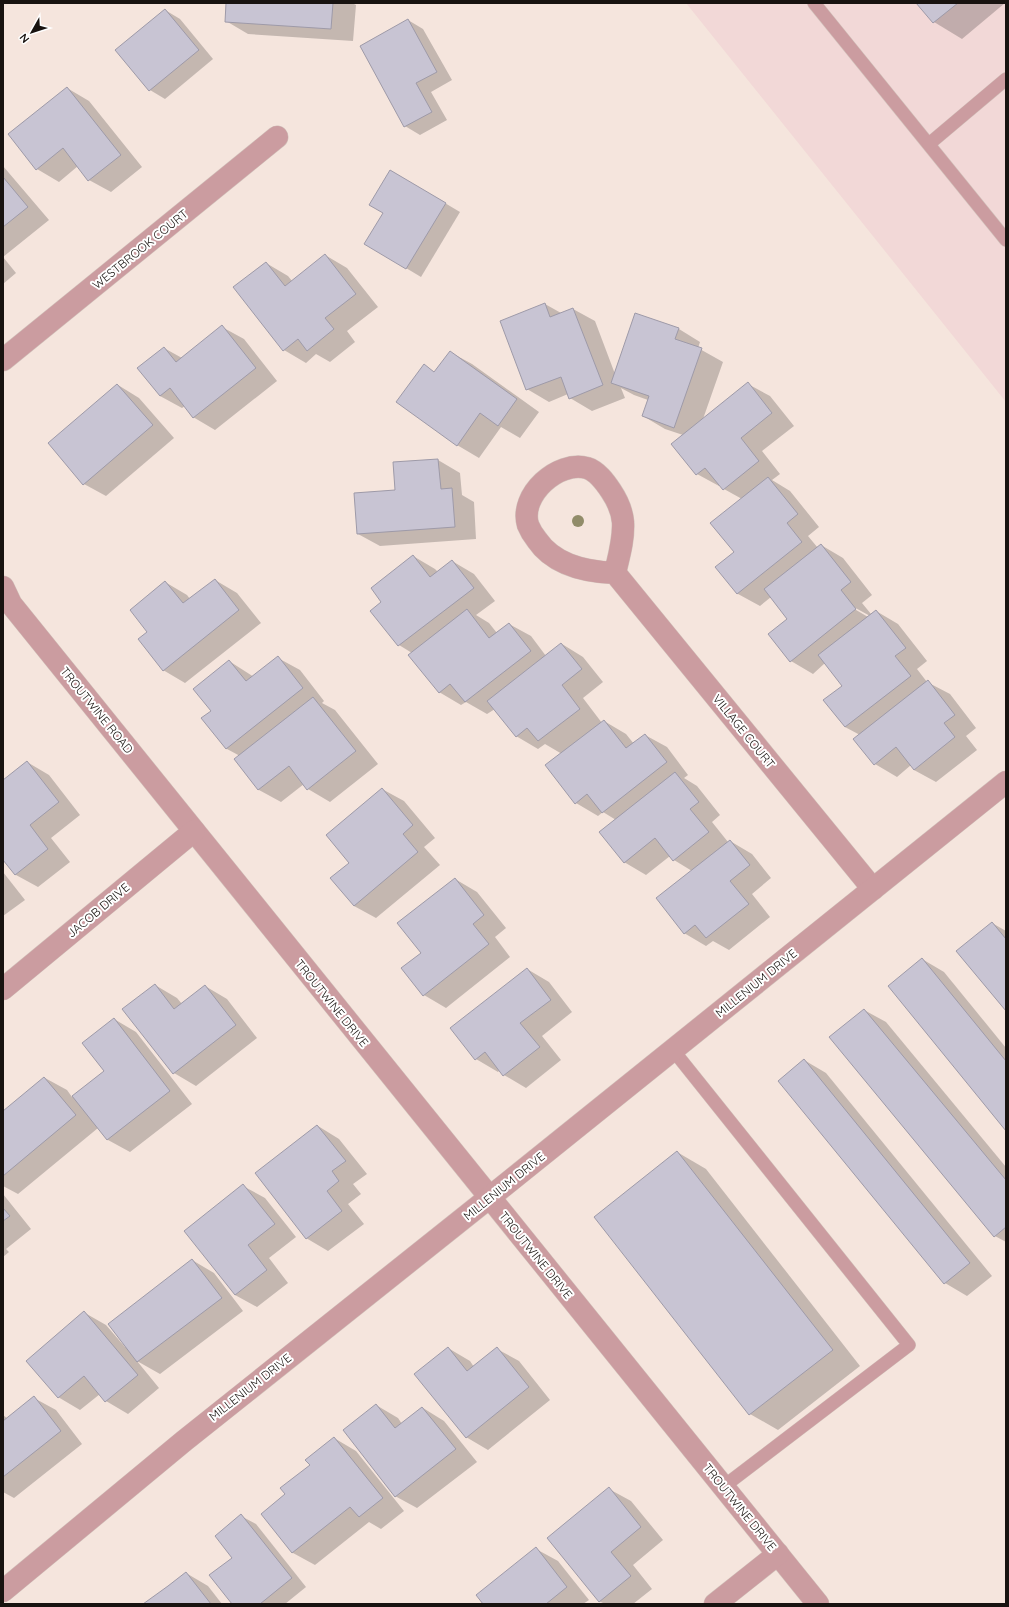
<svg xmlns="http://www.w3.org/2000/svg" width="1009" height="1607" viewBox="0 0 1009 1607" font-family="Quicksand,sans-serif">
  <rect width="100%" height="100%" fill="#f5e5dd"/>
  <!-- industrial -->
  <path fill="#f2d8d7" d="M686 3H1006V402Z"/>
  <!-- shadow -->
  <g fill="#0003" fill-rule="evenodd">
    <path d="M227 3H352L356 5 353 41 248 34 226 21Z"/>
    <path d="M918 3H1005L962 39 934 22Z"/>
    <path d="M165 10 180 19 213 59 165 99 150 90 116 50Z"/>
    <path d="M408 20 423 29 452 80 431 92 447 120 420 135 405 126Z"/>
    <path d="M67 88 89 101 142 167 111 192 89 180 78 166 59 182 37 169Z"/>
    <path d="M3 166 49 220 3 257 16 273 3 284Z"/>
    <path d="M391 171 460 212 421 277 406 268 384 213Z"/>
    <path d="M325 255 347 268 378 307 347 331 355 342 330 362 316 354 306 363 284 350 266 263 288 276 292 281Z"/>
    <path d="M545 304 561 313 573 309 595 321 615 374 679 329 700 342 698 348 723 362 703 419 748 384 770 396 794 426 762 451 780 474 772 480 790 491 819 527 808 536 818 548 821 545 843 558 872 595 862 603 871 614 876 611 898 624 927 661 917 669 927 682 950 694 976 728 966 736 977 750 936 782 914 770 911 765 897 777 875 764 860 735 845 727 843 686 825 663 813 674 791 661 789 619 771 597 760 606 738 594 717 567 735 552 742 499 724 489 721 485 719 486 697 474 683 435 665 429 643 416 648 400 634 395 621 388 625 398 592 411 570 398 568 394 549 402 527 389ZM852 606 870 616 868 617 851 607Z"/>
    <path d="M222 327 244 339 277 381 215 430 193 417 185 406 182 408 160 396 164 348 182 358Z"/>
    <path d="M450 352 472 364 539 412 520 438 501 427 479 458 457 445 424 366 435 372Z"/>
    <path d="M118 385 139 398 174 438 106 496 84 484Z"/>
    <path d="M438 460 460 473 462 495 474 502 476 539 380 546 358 534 396 491 394 463Z"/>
    <path d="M413 556 435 569 438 572 452 561 474 574 495 601 476 615 489 623 497 633 509 624 531 636 546 656 562 644 583 657 603 682 583 698 602 723 604 721 626 734 634 744 645 735 667 747 688 775 684 778 697 786 720 815 712 822 728 842 730 841 752 854 771 878 752 894 770 917 729 950 713 941 706 946 684 933 692 871 674 860 670 856 646 875 624 862 616 820 603 812 598 816 576 803 562 754 545 744 538 749 516 736 495 709 487 714 466 702 461 705 439 692 412 653 399 645 383 602Z"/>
    <path d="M215 580 237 593 261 623 185 683 163 670 148 632 165 582 187 595 190 599Z"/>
    <path d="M278 658 300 670 324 701 322 703 335 710 378 764 330 802 308 789 304 784 281 802 259 790 235 760 240 756 227 749 203 718 212 711 229 661 254 677Z"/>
    <path d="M27 762 49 775 80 815 51 838 70 862 38 887 16 875 3 858V781Z"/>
    <path d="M382 789 404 801 435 838 424 847 440 865 376 918 354 906 350 863Z"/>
    <path d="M3 872 25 900 3 916Z"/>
    <path d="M455 879 477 892 506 928 495 937 510 957 446 1008 424 995 422 953Z"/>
    <path d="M992 923 1006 931V1010Z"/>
    <path d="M922 959 944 972 1006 1048V1129Z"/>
    <path d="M527 969 549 982 572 1012 542 1036 561 1060 526 1088 504 1075 500 1070 498 1072 476 1059Z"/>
    <path d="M155 985 177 998 182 1004 205 986 227 999 257 1038 196 1086 174 1073Z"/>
    <path d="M864 1010 886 1022 1006 1167V1242L995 1236Z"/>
    <path d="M114 1019 136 1032 192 1104 130 1152 108 1140 98 1128 18 1194 3 1186V1113L45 1078 67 1090 72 1097 105 1071Z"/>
    <path d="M804 1060 826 1073 992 1276 967 1296 945 1283Z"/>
    <path d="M318 1126 339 1139 367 1174 353 1184 361 1194 348 1204 364 1224 328 1251 306 1238Z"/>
    <path d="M677 1152 706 1169 860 1366 778 1430 750 1414Z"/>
    <path d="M243 1186 265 1198 296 1237 269 1258 288 1283 257 1307 235 1295Z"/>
    <path d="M3 1194 31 1229 6 1249 9 1252 3 1257Z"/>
    <path d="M192 1260 214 1273 243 1311 160 1374 137 1361 159 1388 128 1414 106 1401 100 1394 80 1410 58 1397 85 1313 106 1325 125 1347Z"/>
    <path d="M448 1348 470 1361 474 1367 497 1349 519 1361 550 1400 488 1450 466 1437Z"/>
    <path d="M34 1398 56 1410 82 1444 14 1498 3 1492V1415L8 1419Z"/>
    <path d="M376 1405 398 1418 402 1424 423 1408 444 1421 477 1462 417 1508 395 1496Z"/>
    <path d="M334 1438 356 1451 404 1511 381 1529 369 1522 315 1565 293 1553 262 1514 287 1494Z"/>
    <path d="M609 1489 631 1501 663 1540 633 1565 652 1589 633 1604H605L599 1601Z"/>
    <path d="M241 1516 256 1524 306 1587 285 1604H234L233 1558Z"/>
    <path d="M536 1549 558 1561 589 1600 583 1604H484Z"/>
    <path d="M186 1573 208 1586 222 1604H146Z"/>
  </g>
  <!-- building -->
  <g fill="#c8c4d3" stroke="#9e9aa8">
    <path d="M226 3H333L331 29 225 22Z"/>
    <path d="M916 3H958L933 23Z"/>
    <path d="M165 9 199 50 149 91 115 50Z"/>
    <path d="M408 19 437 72 416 83 432 112 404 127 360 46Z"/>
    <path d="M67 87 121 155 88 181 63 148 36 170 8 134Z"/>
    <path d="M390 170 446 203 406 269 364 244 383 213 369 205Z"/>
    <path d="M3 177 28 207 3 227Z"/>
    <path d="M325 254 356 294 325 318 334 329 307 351 298 339 283 351 233 287 266 262 285 286Z"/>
    <path d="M545 303 550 317 573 308 603 385 569 399 561 377 526 390 500 321Z"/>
    <path d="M635 313 679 328 675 339 702 348 674 428 642 416 649 396 611 383Z"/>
    <path d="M222 325 256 368 193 418 170 388 160 396 137 368 164 347 176 362Z"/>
    <path d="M450 351 517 399 498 426 480 413 457 446 396 402 424 364 434 372Z"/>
    <path d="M748 382 772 413 741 438 759 461 723 490 705 468 696 475 671 444Z"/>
    <path d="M117 384 153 425 83 485 48 443Z"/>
    <path d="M438 459 441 489 452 488 455 527 357 534 354 493 395 490 393 462Z"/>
    <path d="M768 477 798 514 787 523 802 542 737 594 715 567 734 552 710 523Z"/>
    <path d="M821 544 851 582 841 590 856 609 790 662 768 634 787 619 764 589Z"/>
    <path d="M413 555 430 577 452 560 474 588 398 646 370 611 381 602 371 588Z"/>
    <path d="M215 579 239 610 163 671 138 639 147 632 130 610 165 581 183 603Z"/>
    <path d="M467 609 489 638 509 623 531 651 465 702 450 684 439 693 408 655Z"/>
    <path d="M876 610 906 648 895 656 911 676 845 727 823 700 842 686 818 655Z"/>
    <path d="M561 643 582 669 562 685 580 709 538 741 527 728 516 737 487 701Z"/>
    <path d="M278 656 303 688 226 749 201 718 211 711 193 689 229 660 246 681Z"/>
    <path d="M928 680 955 715 944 723 955 737 914 770 896 747 874 765 853 739Z"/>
    <path d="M313 697 356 751 307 790 289 766 258 790 234 759Z"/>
    <path d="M604 720 626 748 645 734 667 762 602 813 587 794 575 804 545 765Z"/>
    <path d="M27 761 59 802 30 825 48 849 15 875 3 860V780Z"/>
    <path d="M675 772 699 802 690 809 709 832 673 861 655 838 624 863 599 832Z"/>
    <path d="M382 788 413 825 403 834 418 852 354 906 330 878 349 863 326 835Z"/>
    <path d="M730 840 750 865 730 881 749 904 706 938 695 925 684 934 656 898Z"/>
    <path d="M455 878 484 915 473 924 489 944 423 996 401 968 421 953 397 923Z"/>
    <path d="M992 922 1006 939V1011L956 951Z"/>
    <path d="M922 958 1006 1061V1131L888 986Z"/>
    <path d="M527 968 551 1000 520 1023 540 1047 503 1076 485 1052 475 1060 450 1028Z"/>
    <path d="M155 984 174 1009 205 985 236 1025 173 1074 122 1009Z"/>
    <path d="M864 1009 1006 1180V1227L994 1237 829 1037Z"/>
    <path d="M114 1018 170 1091 107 1140 72 1096 104 1071 82 1043Z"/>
    <path d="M804 1059 970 1263 944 1284 778 1081Z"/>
    <path d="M44 1077 76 1115 3 1176V1111Z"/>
    <path d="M317 1125 346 1161 332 1171 339 1181 327 1191 342 1211 306 1239 255 1173Z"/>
    <path d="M677 1151 833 1350 749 1415 594 1217Z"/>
    <path d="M243 1184 275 1224 248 1245 267 1270 235 1295 184 1231Z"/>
    <path d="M3 1208 10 1216 3 1221Z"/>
    <path d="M192 1259 222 1298 137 1362 108 1324Z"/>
    <path d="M84 1311 138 1375 105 1402 84 1376 58 1398 26 1361Z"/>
    <path d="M448 1347 467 1371 497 1347 529 1387 466 1438 414 1374Z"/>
    <path d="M34 1396 61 1431 3 1477V1421Z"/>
    <path d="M376 1404 395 1428 422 1407 456 1449 395 1497 343 1430Z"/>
    <path d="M334 1437 383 1498 359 1517 350 1507 292 1553 261 1514 285 1494 280 1488 310 1465 305 1460Z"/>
    <path d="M609 1487 641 1527 611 1552 631 1576 599 1602 547 1538Z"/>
    <path d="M241 1514 292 1578 260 1604H232L209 1575 232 1558 215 1536Z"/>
    <path d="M536 1547 567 1587 546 1604H483L476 1595Z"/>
    <path d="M186 1572 211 1604H143L168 1586Z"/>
  </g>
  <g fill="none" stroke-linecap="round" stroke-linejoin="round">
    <!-- service casing -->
    <g stroke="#d2c3bc" stroke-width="14">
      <g id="service">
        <path d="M814 3 1006 240"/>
        <path d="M929 144 1006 79"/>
        <path d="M673 1050 909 1345 723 1487"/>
      </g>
    </g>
    <!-- minor casing -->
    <g stroke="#d2c3bc" stroke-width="23">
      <g id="minor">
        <path d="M3 360 277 137"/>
        <path d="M615 573C587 572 554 565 537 540 533 535 530 530 528 525 519 495 558 460 587 468 597 471 605 482 611 491 617 500 622 511 623 522 624 539 619 556 615 573L873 889"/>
        <path d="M3 587 11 604 818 1604"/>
        <path d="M3 989 194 831"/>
        <path d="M3 1591 184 1441 490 1197 1006 782"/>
        <path d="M715 1604 778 1554"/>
      </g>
    </g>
    <!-- service -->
    <use href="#service" stroke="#cb9ca0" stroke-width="13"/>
    <!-- minor -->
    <use href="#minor" stroke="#cb9ca0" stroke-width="22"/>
  </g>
  <!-- trees -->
  <circle fill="#918c69" cx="578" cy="521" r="6"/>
  <g text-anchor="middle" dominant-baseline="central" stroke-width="4" stroke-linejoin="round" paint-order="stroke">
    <!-- street labels -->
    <g font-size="12" fill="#181310" stroke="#fff">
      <text transform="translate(140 249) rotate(-39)">WESTBROOK COURT</text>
      <text transform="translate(97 710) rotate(51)">TROUTWINE ROAD</text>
      <text transform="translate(744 731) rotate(51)">VILLAGE COURT</text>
      <text transform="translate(98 910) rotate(-40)">JACOB DRIVE</text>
      <text transform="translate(756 983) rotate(-39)">MILLENIUM DRIVE</text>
      <text transform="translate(332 1003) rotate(51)">TROUTWINE DRIVE</text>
      <text transform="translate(504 1186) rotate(-39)">MILLENIUM DRIVE</text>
      <text transform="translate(536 1255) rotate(51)">TROUTWINE DRIVE</text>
      <text transform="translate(250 1387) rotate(-38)">MILLENIUM DRIVE</text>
      <text transform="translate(740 1507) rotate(51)">TROUTWINE DRIVE</text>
    </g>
  </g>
  <!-- border -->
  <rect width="1009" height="1607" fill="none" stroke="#181310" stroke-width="8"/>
  <!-- north arrow -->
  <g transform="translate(32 32) rotate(231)" stroke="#ffffff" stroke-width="3" paint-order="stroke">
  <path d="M0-3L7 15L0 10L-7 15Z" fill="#181310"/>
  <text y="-6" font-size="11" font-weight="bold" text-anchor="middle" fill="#181310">N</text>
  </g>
</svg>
